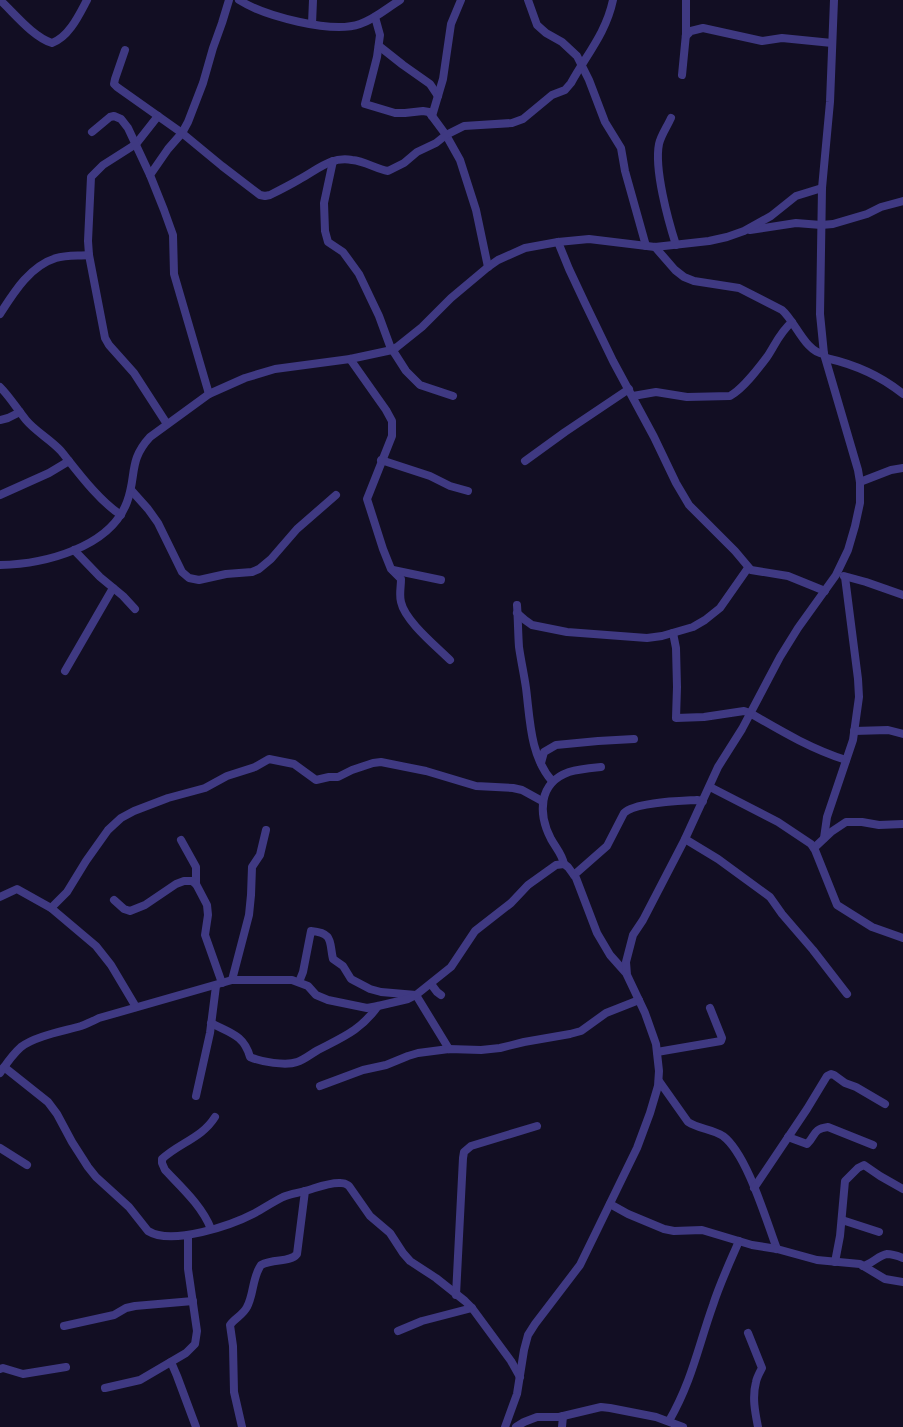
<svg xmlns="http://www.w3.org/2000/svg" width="903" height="1427" viewBox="0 0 903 1427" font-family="'Open Sans',sans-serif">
  <rect width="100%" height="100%" fill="#120e23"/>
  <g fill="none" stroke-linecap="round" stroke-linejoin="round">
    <!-- minor -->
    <g stroke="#3f3982" stroke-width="8">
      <path d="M0 0C15 14 33 37 52 43 69 37 79 15 87 0"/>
      <path d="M239 0C264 16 332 34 360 24 375 19 387 8 400 0"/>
      <path d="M528 0 537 25 546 33 562 42 577 56 589 80 605 122 621 148 625 171 646 246"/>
      <path d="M375 17 380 35 377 57 365 104 395 113H405L423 111 429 112 432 116 446 135 460 160 476 210 488 267"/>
      <path d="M312 24 313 0"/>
      <path d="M686 36 691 31 703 28 762 41 782 38 832 43"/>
      <path d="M379 46 403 65 430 84 438 96"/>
      <path d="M125 50 115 79 114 84 117 87 182 133 222 166 260 195 265 196 270 195C280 190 290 185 300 179 317 170 331 156 352 160 365 161 376 169 388 171L404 163 417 152 436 143 446 135 464 126 512 123 523 119 552 95 565 90 571 83C587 54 606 33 613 0"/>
      <path d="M682 75 686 34V0"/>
      <path d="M158 116 136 144 103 165 91 177 88 241 89 255 105 338 109 345 134 373 167 424"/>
      <path d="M432 116 443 79 451 24 461 0"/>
      <path d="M671 118C667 127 661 135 659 144 654 169 668 220 676 245"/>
      <path d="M92 132 110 117 114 116 121 119 128 128 150 175"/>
      <path d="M333 161 324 203 325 231 328 242 343 252 359 274 379 316 390 346 406 371 420 385 453 396"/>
      <path d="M750 230 796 223 821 225 833 224 867 214 881 207 903 201"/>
      <path d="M558 242 569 269 584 301 613 361 654 437 676 483 689 505 735 551 751 570 788 576 825 591"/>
      <path d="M655 247 675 270 684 277 694 281 739 288 782 310C795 321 806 353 824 354"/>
      <path d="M0 314C14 292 30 266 56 258 66 255 78 256 89 255"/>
      <path d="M826 358C853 364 881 376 903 394"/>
      <path d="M350 359 386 410 392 421V436L367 499 383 549 391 569 401 579C401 587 399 595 401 602 405 621 436 646 450 660"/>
      <path d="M0 387C10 397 17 409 26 420 36 432 50 439 61 451 77 471 99 501 121 515"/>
      <path d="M209 394 174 274 173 235 164 210 150 175 168 149 182 133 188 122 203 83 213 48 222 23 229 0"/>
      <path d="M633 396 656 392 687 397 730 396C743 389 758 369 767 357 775 345 780 332 792 322"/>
      <path d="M0 420 8 418 20 412"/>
      <path d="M381 460 430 476 450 486 468 491"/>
      <path d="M525 461 565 432 629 389"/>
      <path d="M860 482 891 470 903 468"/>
      <path d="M131 490 148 509 158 523 182 572 189 578 199 580 226 574 252 572 259 569 271 559 297 529 336 495"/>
      <path d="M0 495 49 473 69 461"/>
      <path d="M74 550 100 577 123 596 135 609"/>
      <path d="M0 565C44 564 110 548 127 502 137 475 128 461 150 437L209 394 245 378 275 369 350 359 392 350 397 347 422 327 451 298 488 267 498 260 525 248 558 242 589 239 655 247 709 241 727 237 744 231 771 216 796 196 822 188"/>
      <path d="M393 570 441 580"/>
      <path d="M844 576 866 582 903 595"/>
      <path d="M517 605C518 619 518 633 519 647 521 661 524 674 526 688 530 719 530 756 552 781"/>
      <path d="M517 613 525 620 532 625 567 632 647 638 662 636 693 627 705 620 720 608 748 568"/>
      <path d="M673 633 676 648 677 687 676 718 704 717 744 711 750 713C781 731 811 749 846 760"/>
      <path d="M65 671 113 588"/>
      <path d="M854 731 888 730 903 734"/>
      <path d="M541 763 544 752 556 745 598 741 634 739"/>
      <path d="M710 787 778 822 811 844 815 850 837 905 872 927 903 938"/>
      <path d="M824 838 827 817 853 740 859 697 858 679 845 577"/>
      <path d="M685 839 718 859 770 897 782 914 813 950 847 994"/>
      <path d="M181 840 196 867V884"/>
      <path d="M814 848 831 832 846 822H862L879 825 903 824"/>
      <path d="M564 864C562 854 556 848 551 839 538 814 538 783 569 772 579 769 591 768 601 767"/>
      <path d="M574 875 607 846 624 813C635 802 680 801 697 800L703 801"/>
      <path d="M0 897 17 889 51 908 96 946 111 965 136 1007"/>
      <path d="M114 900 124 909 130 911 145 905 176 884 184 881H192L196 884 207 905 208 915 205 935 222 983"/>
      <path d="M51 908 67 892 86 861 108 830 121 818 134 811 168 798 205 788 227 776 255 767 269 759 294 764 316 780 329 777H338L352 770 373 763 381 762 426 771 476 786 513 788 522 790 542 801"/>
      <path d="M232 980 249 915 251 895 252 867 260 855 266 830"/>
      <path d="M299 982 303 972 311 931C334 933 329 942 333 959L343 966 351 979 370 989 381 992 416 995 449 1049"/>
      <path d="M431 984 437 992 441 995"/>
      <path d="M211 1023C230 1033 244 1035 250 1057 261 1062 286 1066 297 1062 304 1060 311 1054 318 1050 343 1037 361 1030 378 1006"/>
      <path d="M657 1052 721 1041 722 1038 710 1008"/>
      <path d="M4 1067 48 1102 57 1114 72 1142 88 1167 96 1177 129 1207 148 1231C172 1246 232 1225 255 1213 264 1208 273 1202 283 1197 290 1194 298 1193 305 1191 316 1188 329 1182 341 1183 346 1183 346 1184 349 1186L370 1216 390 1233 403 1253 410 1261 436 1278 465 1301 472 1308 511 1361 520 1377"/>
      <path d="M0 1073C6 1064 13 1054 21 1047 35 1036 64 1031 81 1026 87 1024 93 1021 99 1018L232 980H292L308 986 316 995 328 1000 367 1008 378 1006 408 999 416 995 451 967 475 931 511 903 528 885 556 865 564 864 568 867 576 878 597 933 610 955 626 973"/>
      <path d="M659 1081 688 1122C699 1129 712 1129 723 1136 747 1154 766 1220 777 1249"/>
      <path d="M320 1086 363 1070 386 1065 408 1056 418 1053 449 1049 481 1050 500 1048 524 1042 570 1034 581 1031 606 1013 639 1000"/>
      <path d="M196 1096 210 1033 216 986"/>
      <path d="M788 1137 807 1144C816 1136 812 1129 828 1127L873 1145"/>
      <path d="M0 1148 27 1165"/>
      <path d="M754 1188 807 1109 827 1076 831 1074 834 1075 845 1083 856 1087 885 1104"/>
      <path d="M610 1204 628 1214 664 1229 674 1231 702 1230 752 1245 777 1249 817 1260 860 1264 885 1279 903 1282"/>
      <path d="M842 1220 879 1232"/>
      <path d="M211 1229C202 1206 182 1188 165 1170L162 1163V1159C179 1143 202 1138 215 1117"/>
      <path d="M835 1262 840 1236 845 1181 858 1168 864 1165 880 1176 903 1189"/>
      <path d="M863 1266C872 1264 879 1255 887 1254 892 1254 898 1256 903 1258"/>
      <path d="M456 1295 463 1158 464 1152 471 1146 537 1126"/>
      <path d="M64 1326 114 1315 126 1308 135 1306 193 1301"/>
      <path d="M398 1331 422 1321 472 1308"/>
      <path d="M748 1333 762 1368C760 1372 757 1377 756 1382 752 1397 755 1412 758 1427"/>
      <path d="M171 1362 177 1376 196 1427"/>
      <path d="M0 1369 3 1368 23 1374 66 1367"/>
      <path d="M105 1388 140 1380 186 1353 195 1344 197 1331 188 1269V1235"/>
      <path d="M669 1421C692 1381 698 1347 713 1305 720 1283 730 1262 739 1241"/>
      <path d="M242 1427 234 1392 233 1346 230 1325C235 1318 243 1315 247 1307 254 1294 252 1278 261 1265 274 1258 290 1263 297 1254L305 1191"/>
      <path d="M505 1427 517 1394 524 1350 528 1335 535 1324 580 1265 637 1148 650 1113 658 1086 659 1071 656 1044 645 1013 627 975 626 962 633 935 643 920 685 839 718 767 742 729 780 657 798 628 836 575 848 550 855 526 860 503V482L858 470 824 354 820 314 822 188 830 102 834 0"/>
      <path d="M516 1427 524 1422 537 1417H559L601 1407 610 1408 656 1417 683 1427"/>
      <path d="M562 1427 563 1416"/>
    </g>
  </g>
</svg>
